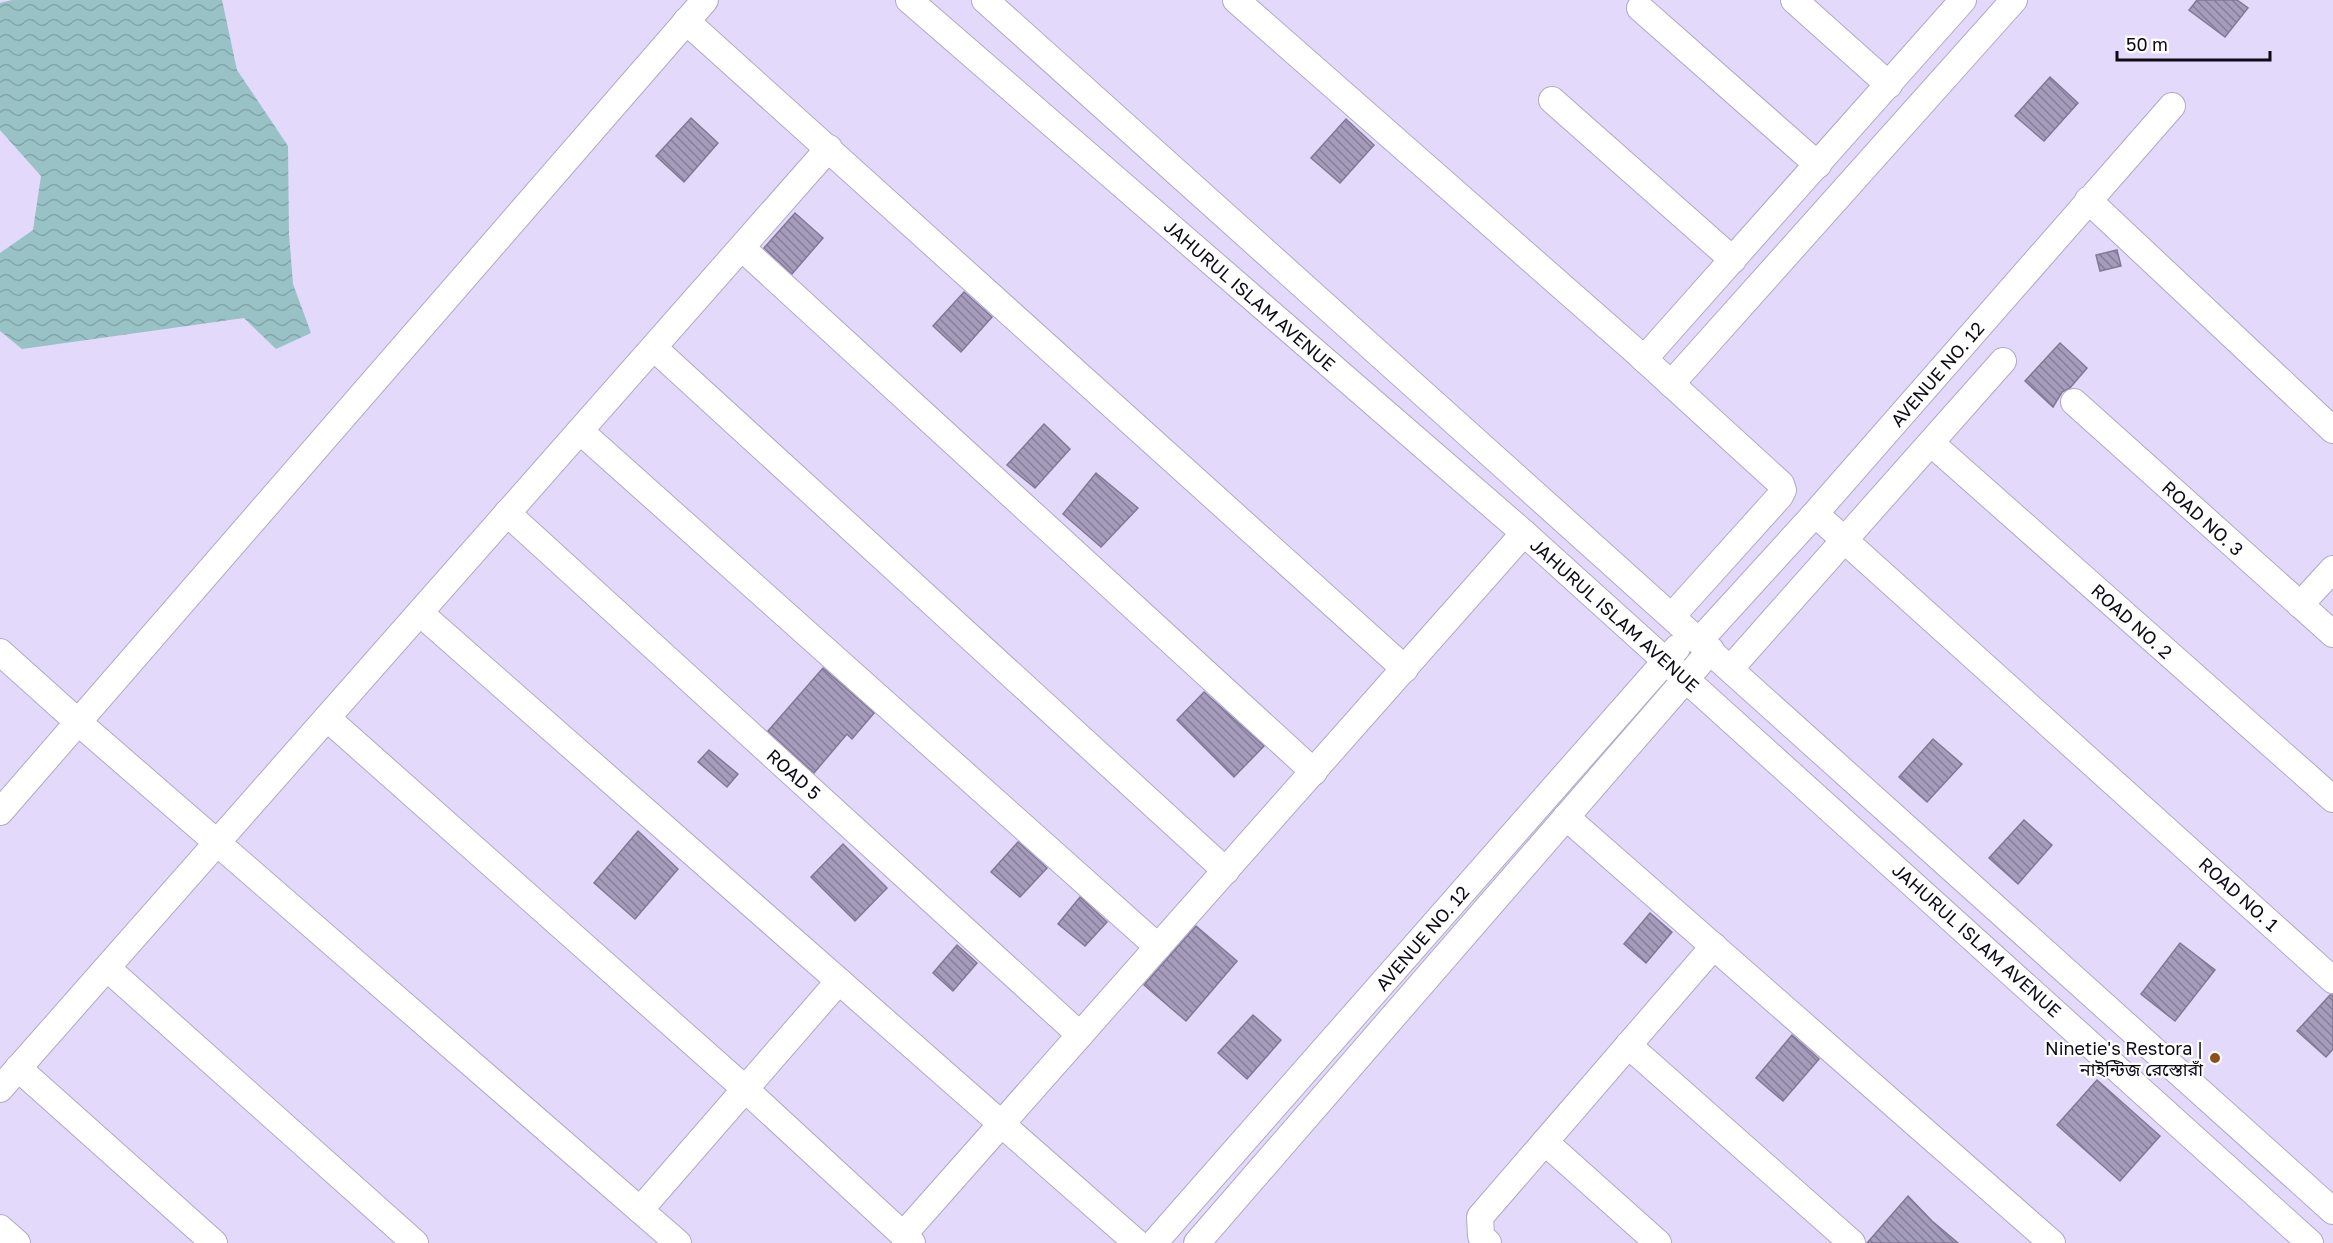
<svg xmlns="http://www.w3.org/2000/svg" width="2333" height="1243" viewBox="0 0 2333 1243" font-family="'Golos Text','Noto Sans Bengali',sans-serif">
  <defs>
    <pattern id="water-waves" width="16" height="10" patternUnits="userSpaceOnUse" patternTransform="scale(1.5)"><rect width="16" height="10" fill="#98c2c6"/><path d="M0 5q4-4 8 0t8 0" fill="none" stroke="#82a5a9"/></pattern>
    <pattern id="building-back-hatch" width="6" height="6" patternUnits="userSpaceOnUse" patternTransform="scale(1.5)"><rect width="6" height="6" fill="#a59cbb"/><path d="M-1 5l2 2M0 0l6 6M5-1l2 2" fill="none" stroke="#857d97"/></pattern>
  </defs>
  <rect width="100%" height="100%" fill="#e3d9fa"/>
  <!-- water -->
  <path fill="url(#water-waves)" d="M12 0H222L237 70 288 146 289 234 293 284 311 333 276 349 244 318 22 349 0 331V253L33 230 41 176 0 130V3Z"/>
  <!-- building -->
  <g fill="url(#building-back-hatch)" stroke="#827896" stroke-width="1.5">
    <path d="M2197 0H2237L2248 8 2225 37 2189 10Z"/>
    <path d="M2050 77 2078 103 2044 141 2015 116Z"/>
    <path d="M691 118 718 143 684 182 656 156Z"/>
    <path d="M1346 119 1374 145 1340 183 1311 158Z"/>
    <path d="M795 213 823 238 792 274 764 248Z"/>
    <path d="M2117 250 2121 266 2100 271 2096 255Z"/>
    <path d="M964 292 992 317 961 352 933 326Z"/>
    <path d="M2060 343 2087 368 2070 388 2062 392 2053 407 2025 381Z"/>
    <path d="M1044 424 1070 449 1035 488 1007 465Z"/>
    <path d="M1096 473 1138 508 1101 547 1063 514Z"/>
    <path d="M823 668 874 713 852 739 847 734 814 773 768 731Z"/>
    <path d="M1204 692 1264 746 1234 777 1177 720Z"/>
    <path d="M1933 739 1962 764 1927 802 1899 777Z"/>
    <path d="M709 750 738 774 727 787 698 762Z"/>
    <path d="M2024 820 2052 845 2018 884 1989 858Z"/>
    <path d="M638 831 678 869 635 919 594 883Z"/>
    <path d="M1018 842 1047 868 1020 897 991 872Z"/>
    <path d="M843 844 887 888 855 921 811 877Z"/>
    <path d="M1080 897 1107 922 1085 946 1058 924Z"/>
    <path d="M1650 913 1672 932 1646 963 1624 944Z"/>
    <path d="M1196 926 1237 961 1186 1021 1144 985Z"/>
    <path d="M2180 943 2215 970 2175 1021 2141 994Z"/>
    <path d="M957 945 977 963 953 991 933 973Z"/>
    <path d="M2330 995H2333V1049L2326 1057 2297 1031Z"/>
    <path d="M1253 1015 1281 1040 1247 1079 1218 1053Z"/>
    <path d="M1792 1035 1819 1059 1783 1101 1756 1078Z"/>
    <path d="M2097 1080 2160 1136 2120 1181 2057 1125Z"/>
    <path d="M1908 1196 1932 1221 1958 1243H1867Z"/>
  </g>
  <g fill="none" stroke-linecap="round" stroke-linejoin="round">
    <!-- minor casing -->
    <g stroke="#b1a8c7" stroke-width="28">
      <g id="minor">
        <path d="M909 0 1524 533 2310 1243"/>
        <path d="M985 0 2333 1211"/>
        <path d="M1236 0 1632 348 1781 484 1783 490 1780 496 1672 616"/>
        <path d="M1794 0 1889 85"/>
        <path d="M1640 8 1818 165"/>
        <path d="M686 21 1405 669"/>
        <path d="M1552 100 1733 260"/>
        <path d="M2088 200 2333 430"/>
        <path d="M742 248 1314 772"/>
        <path d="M654 348 1226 871"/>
        <path d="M1644 359 1963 0"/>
        <path d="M1671 384 2014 0"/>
        <path d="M2074 402 2333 634"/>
        <path d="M580 431 1158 947"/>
        <path d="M1931 443 2333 799"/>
        <path d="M507 513 1080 1035"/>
        <path d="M1813 516 1821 519 2333 980"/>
        <path d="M2300 605 2333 569"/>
        <path d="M420 613 1137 1243"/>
        <path d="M1700 640 1813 516 2172 106"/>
        <path d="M0 652 78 722 678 1243"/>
        <path d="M1731 668 2003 361"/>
        <path d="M327 718 744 1088 912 1243"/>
        <path d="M0 812 705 0"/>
        <path d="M1566 817 2052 1243"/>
        <path d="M107 968 415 1243"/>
        <path d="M1628 1045 1852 1243"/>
        <path d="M18 1068 214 1243"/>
        <path d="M0 1089 829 148"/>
        <path d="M1545 1142 1658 1243"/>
        <path d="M640 1210 839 981"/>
        <path d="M0 1228 17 1243"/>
        <path d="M903 1235 1524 533"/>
        <path d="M1154 1243 1677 648"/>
        <path d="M1197 1243 1711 650"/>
        <path d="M1488 1243 1481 1236 1480 1217 1714 946"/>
      </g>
    </g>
    <!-- minor -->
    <use href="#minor" stroke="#fff" stroke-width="26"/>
  </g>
  <!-- markers -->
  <circle fill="#8e4e17" stroke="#fff" stroke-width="2" cx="2215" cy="1058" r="6"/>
  <g text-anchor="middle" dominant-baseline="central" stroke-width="4.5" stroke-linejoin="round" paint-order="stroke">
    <!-- street labels -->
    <g font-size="18" fill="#0e0b16" stroke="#fff">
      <text transform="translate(1250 295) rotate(41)">JAHURUL ISLAM AVENUE</text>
      <text transform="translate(1937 374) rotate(-49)">AVENUE NO. 12</text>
      <text transform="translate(2203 518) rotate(42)">ROAD NO. 3</text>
      <text transform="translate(1615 615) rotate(42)">JAHURUL ISLAM AVENUE</text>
      <text transform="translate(2132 621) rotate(42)">ROAD NO. 2</text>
      <text transform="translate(794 774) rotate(42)">ROAD 5</text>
      <text transform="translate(2239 894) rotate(42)">ROAD NO. 1</text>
      <text transform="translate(1422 938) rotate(-49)">AVENUE NO. 12</text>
      <text transform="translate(1977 940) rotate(42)">JAHURUL ISLAM AVENUE</text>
    </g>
    <!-- poi labels -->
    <g font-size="18" fill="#0e0b16" stroke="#fff" text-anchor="end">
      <text x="2203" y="1048">Ninetie's Restora |<tspan x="2203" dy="21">নাইন্টিজ রেস্তোরাঁ</tspan></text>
    </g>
  </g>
  <!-- scale -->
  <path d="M2117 51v9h153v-9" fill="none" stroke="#0e0b16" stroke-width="3"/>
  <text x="2126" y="51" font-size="18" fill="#0e0b16" stroke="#ffffff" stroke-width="4.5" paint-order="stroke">50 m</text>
</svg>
